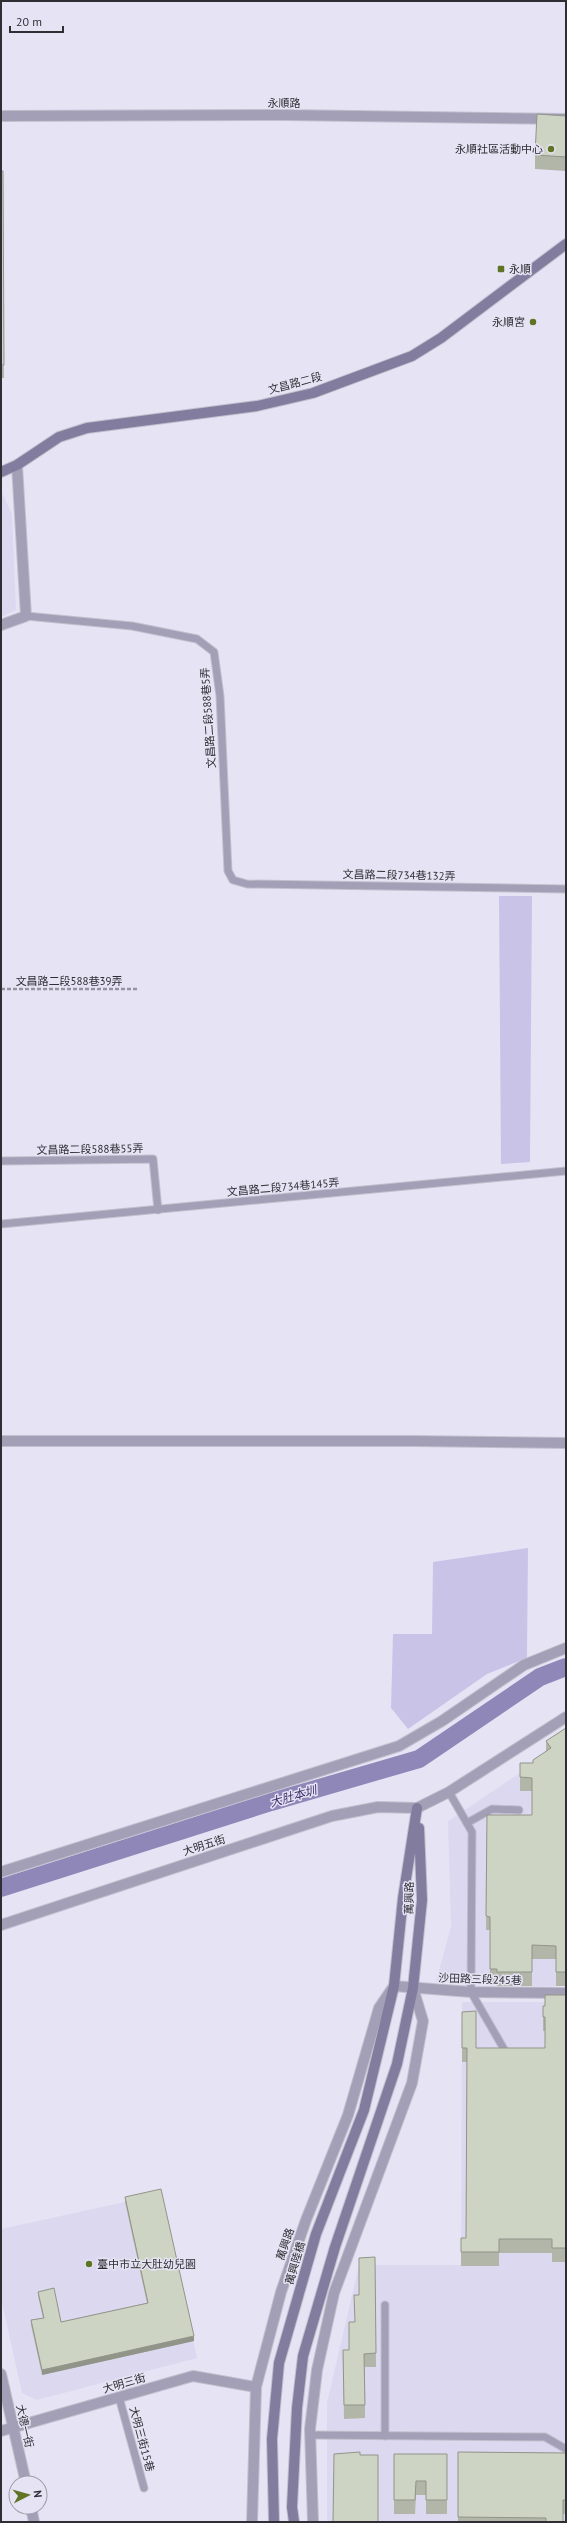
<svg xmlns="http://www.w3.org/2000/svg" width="567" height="2523" viewBox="0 0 567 2523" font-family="'PT Sans','Noto Sans TC',sans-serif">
  <rect width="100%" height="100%" fill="#e6e4f4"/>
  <!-- built -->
  <g fill="#dcd8f0">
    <path d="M1 491 12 514 16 610 1 617Z"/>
    <path d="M566 1742V1986H497V1982H436L451 1926 448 1821Z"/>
    <path d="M462 2002H566V2522H327V2403L359 2265H461Z"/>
    <path d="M161 2194 197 2358 37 2400 22 2393 1 2298V2229Z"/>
  </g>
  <!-- green -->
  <g fill="#c9c3e8">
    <path d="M499 896H532L530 1162 501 1164Z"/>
    <path d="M528 1548 527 1658 487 1674 408 1729 391 1708 393 1634H432L433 1562Z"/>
  </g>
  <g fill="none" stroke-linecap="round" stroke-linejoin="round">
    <!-- canal -->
    <path stroke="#9087b9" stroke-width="18" d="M1 1888 271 1802 419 1759 540 1677 566 1667"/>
    <!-- lane casing -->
    <g stroke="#c1c0ce" stroke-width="9">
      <g id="lane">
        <path d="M26 616 132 626 197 639 214 652 220 696 228 871 233 880 247 884 566 889"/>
        <path d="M1 1161 153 1159 158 1210"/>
        <path d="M1 1224 566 1171"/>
        <path d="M449 1792 472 1832 471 1992 508 2056"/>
        <path d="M467 1823 492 1809 519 1810"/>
        <path d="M119 2397 144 2488"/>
        <path d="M310 2435 545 2437 566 2449"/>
        <path d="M385 2436V2305"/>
      </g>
    </g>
    <!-- street casing -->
    <g stroke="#c1c0ce" stroke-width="12">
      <g id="street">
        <path d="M1 116 284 115 566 119"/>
        <path d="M1 625 26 616 17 465"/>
        <path d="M1 1441H414L566 1443"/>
        <path d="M1 1872 399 1746 442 1721 524 1665 566 1648"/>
        <path d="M1 1925 332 1816 378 1807 417 1808 449 1792 566 1717"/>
        <path d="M1 2374 26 2483"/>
        <path d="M1 2431 193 2376 256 2387"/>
        <path d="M31 2507 34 2522"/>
        <path d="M252 2522 256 2387 281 2292 306 2220 348 2115 379 2008 394 1986 471 1992 566 1993"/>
        <path d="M313 2522 310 2429 317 2370 334 2293 412 2083 423 2021 413 1988"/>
      </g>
    </g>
    <!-- secondary casing -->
    <g stroke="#c1c0ce" stroke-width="12">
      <g id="secondary">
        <path d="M1 472 17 465 59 437 87 428 257 406 313 393 412 356 441 338 566 244"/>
        <path d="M274 2522 272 2439 279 2363 316 2234 364 2110 394 1986 403 1898 417 1808"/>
        <path d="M294 2522 292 2507 297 2408 303 2356 335 2247 397 2064 413 1988 422 1900 419 1828"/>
      </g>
    </g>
    <!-- path -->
    <path stroke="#9694a0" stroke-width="2.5" stroke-dasharray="4 2" stroke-linecap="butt" d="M1 989H137"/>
    <!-- lane -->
    <use href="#lane" stroke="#a39fb6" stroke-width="7"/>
    <!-- street -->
    <use href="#street" stroke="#a39fb6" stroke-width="10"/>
    <!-- secondary -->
    <use href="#secondary" stroke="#827d9e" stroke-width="10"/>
  </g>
  <!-- wall -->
  <g fill="#b1b6a9">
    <path d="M566 116V171L535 169V155Z"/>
    <path d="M1 171H3L4 378H1Z"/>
    <path d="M566 1728V1986H556V1959H532V1986H497V1982H490V1930H486L487 1815H532V1791H520V1763H533L546 1751V1741Z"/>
    <path d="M566 1995V2262H552V2253H499V2266H461V2238H466L467 2062H462V2012L476 2048H545V2031H543V2006H545Z"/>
    <path d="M125 2197 194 2341 42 2375 31 2325V2320L43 2318 38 2296V2292L61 2322 147 2303 125 2202Z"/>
    <path d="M375 2257 376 2367H365V2418L344 2419 343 2350H349L355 2322 359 2295Z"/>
    <path d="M458 2452 566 2453V2514H563V2522H458Z"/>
    <path d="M394 2454H447V2514H426V2495H416L415 2514H394Z"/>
  </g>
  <!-- shaded-wall -->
  <path fill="#909489" d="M194 2336V2341L42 2375V2370Z"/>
  <!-- building -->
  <g fill="#ced4c4" stroke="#909489">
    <path d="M537 114 566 116V157L535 155Z"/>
    <path d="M1 171H3L4 365H1Z"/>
    <path d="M566 1728V1972H556V1946L532 1945V1972H497V1969H490V1917L486 1916 487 1815H532V1778L520 1777V1763H533V1760L551 1748 546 1741Z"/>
    <path d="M545 1995H566V2248H552V2239H499V2252H461V2238H466L467 2048H462V2012L476 2011V2048H545V2017H543V2006H545Z"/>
    <path d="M161 2189 194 2336 42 2370 31 2320 44 2318 38 2292 54 2288 61 2322 148 2303 125 2197Z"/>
    <path d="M375 2257 376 2353 364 2354 365 2405H344L343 2350H349V2322H355L354 2295H359V2258Z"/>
    <path d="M360 2452V2455H378V2522H333L334 2454Z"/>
    <path d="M458 2452 566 2453V2500H563V2522H546V2518L458 2517Z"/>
    <path d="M394 2454H447V2500H426V2481H416L415 2500H394Z"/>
  </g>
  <!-- markers -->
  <g fill="#5f7525" stroke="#e6e4f4" stroke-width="1.5">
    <circle cx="551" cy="149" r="4"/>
    <rect x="497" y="265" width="8" height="8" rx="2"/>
    <circle cx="533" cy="322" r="4"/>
    <circle cx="89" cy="2264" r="4"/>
  </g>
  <g text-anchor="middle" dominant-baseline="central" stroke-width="3" stroke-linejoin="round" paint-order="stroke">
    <!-- street labels -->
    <g font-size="11" fill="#2f2e34" stroke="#e6e4f4">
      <text x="284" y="103">永順路</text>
      <text transform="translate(295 383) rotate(-15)">文昌路二段</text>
      <text transform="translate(208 718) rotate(-94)">文昌路二段588巷5弄</text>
      <text transform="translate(399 875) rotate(1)">文昌路二段734巷132弄</text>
      <text x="69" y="981">文昌路二段588巷39弄</text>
      <text transform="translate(90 1149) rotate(-1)">文昌路二段588巷55弄</text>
      <text transform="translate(283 1187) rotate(-5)">文昌路二段734巷145弄</text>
      <text transform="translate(204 1845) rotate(-18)">大明五街</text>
      <text transform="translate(409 1898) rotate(-89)">萬興路</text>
      <text transform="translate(480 1979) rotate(2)">沙田路三段245巷</text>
      <text transform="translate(285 2244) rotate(-71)">萬興路</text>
      <text transform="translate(295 2263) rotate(-74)">萬興陸橋</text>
      <text transform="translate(124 2383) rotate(-16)">大明三街</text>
      <text transform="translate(25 2426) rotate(77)">大德一街</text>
      <text transform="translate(142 2439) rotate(75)">大明三街15巷</text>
    </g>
    <!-- poi labels -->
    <g font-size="11" fill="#2f2e34" stroke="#e6e4f4" text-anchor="end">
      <text x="543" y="149">永順社區活動中心</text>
      <text x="509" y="269" text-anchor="start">永順</text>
      <text x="525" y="322">永順宮</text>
      <text x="97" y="2264" text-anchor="start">臺中市立大肚幼兒園</text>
    </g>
    <!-- water labels -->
    <g font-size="12" font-style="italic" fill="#3f2f6d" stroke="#e6e4f4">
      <text transform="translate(293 1796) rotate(-16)">大肚本圳</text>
    </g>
  </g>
  <!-- border -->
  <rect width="567" height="2523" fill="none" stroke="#2f2e34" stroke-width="4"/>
  <!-- north arrow -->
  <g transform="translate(28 2495) rotate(84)"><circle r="19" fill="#e6e4f4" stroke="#9d9ba7"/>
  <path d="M0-3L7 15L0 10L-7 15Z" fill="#5f7525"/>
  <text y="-6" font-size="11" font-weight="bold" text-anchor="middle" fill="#2f2e34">N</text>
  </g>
  <!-- scale -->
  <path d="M10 26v6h53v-6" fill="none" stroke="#2f2e34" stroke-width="2"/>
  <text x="16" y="26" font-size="12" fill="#2f2e34" stroke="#e6e4f4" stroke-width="3" paint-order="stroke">20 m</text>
</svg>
